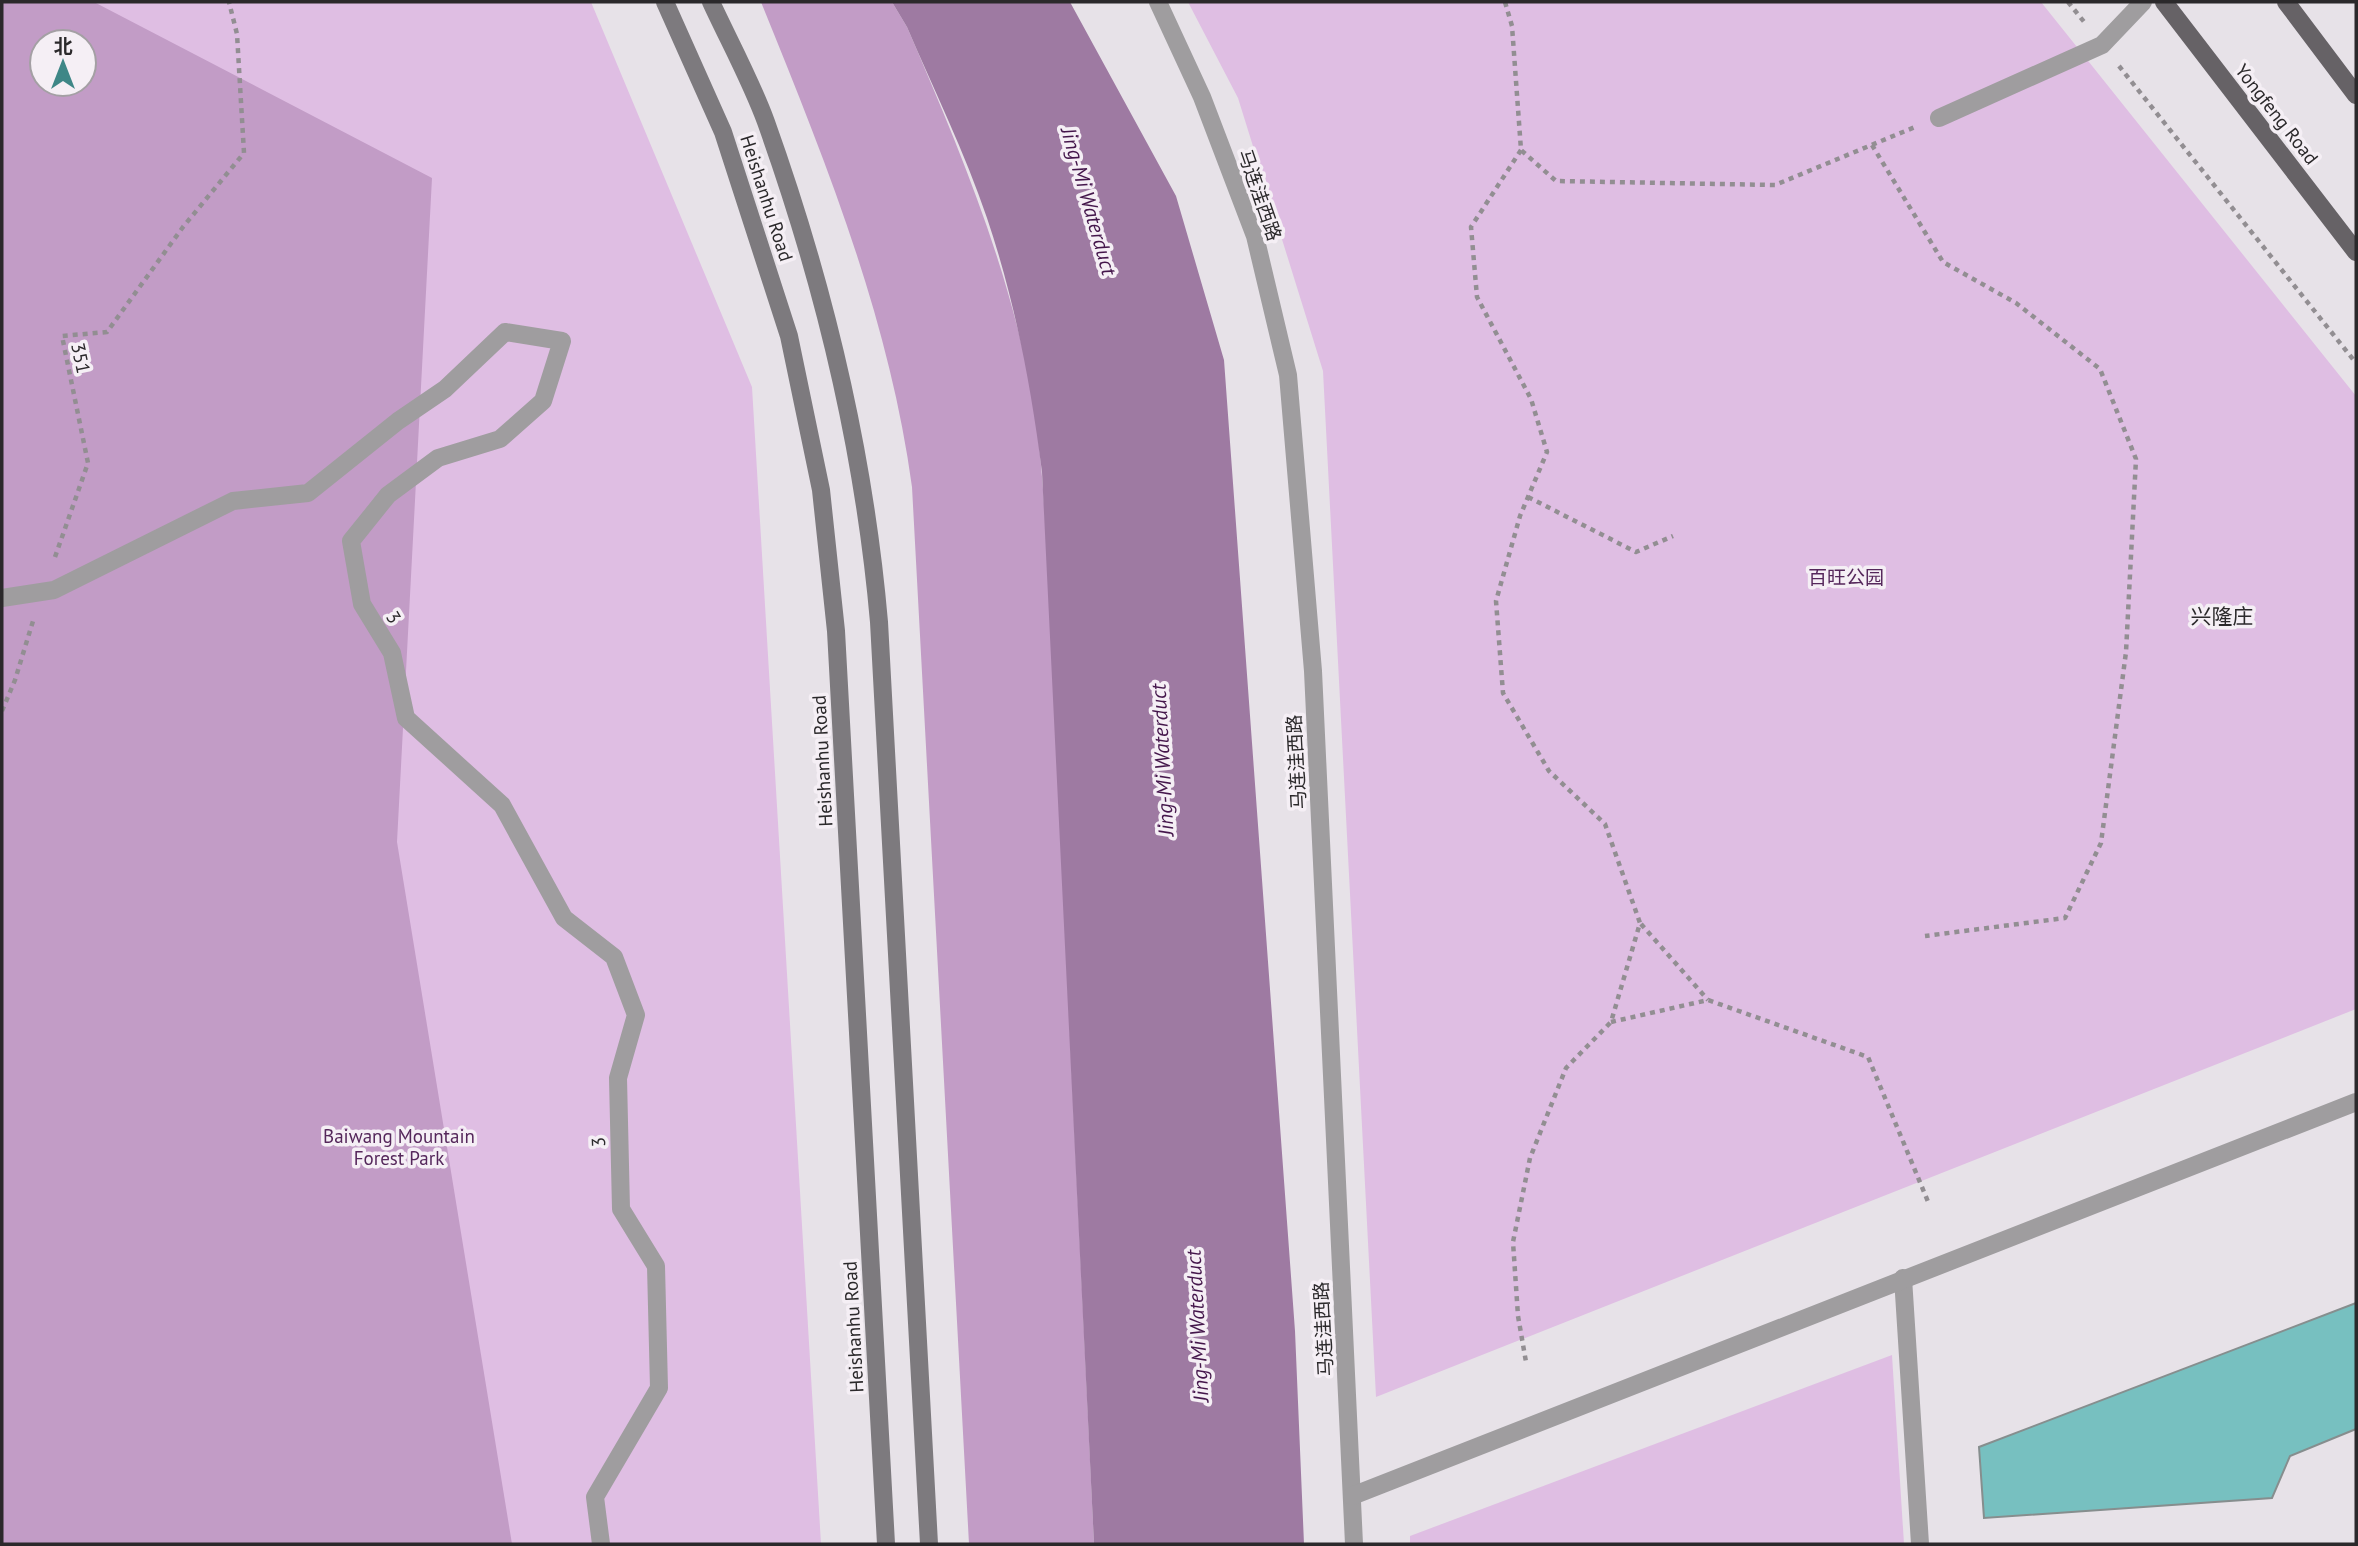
<svg xmlns="http://www.w3.org/2000/svg" width="2358" height="1546" viewBox="0 0 2358 1546" font-family="'PT Sans','Noto Sans SC',sans-serif">
  <rect width="100%" height="100%" fill="#e7e2e8"/>
  <!-- green -->
  <g fill="#dfbee3" fill-rule="evenodd">
    <path d="M2 2H591L752 387 821 1544H2ZM42 42H84V84H42Z"/>
    <path d="M1188 2H2041L2356 396V1009L1376 1397 1323 371 1238 98Z"/>
    <path d="M1892 1355 1904 1544H1410V1536Z"/>
  </g>
  <!-- forest -->
  <g fill="#c29cc6" fill-rule="evenodd">
    <path d="M2 2H94L432 178 397 842 512 1544H2ZM42 42H84V84H42Z"/>
    <path d="M761 2H892L907 27C957 143 1006 259 1030 384 1043 452 1045 522 1049 591L1094 1544H969L912 487C889 317 825 160 761 2Z"/>
  </g>
  <!-- water -->
  <path fill="#9e7aa2" d="M892 2H1070L1176 196 1224 360 1295 1331 1304 1544H1094L1042 472C1031 386 1015 301 987 218 965 153 934 90 907 27Z"/>
  <!-- building -->
  <path fill="#77c0c0" stroke="#868e8e" stroke-width="2" d="M2356 1303V1429L2290 1456 2272 1498 1984 1518 1979 1447Z"/>
  <g fill="none" stroke-linecap="round" stroke-linejoin="round">
    <!-- path -->
    <g stroke="#928e92" stroke-width="4.5" stroke-dasharray="5 5" stroke-linecap="butt">
      <path d="M1505 2 1512 26 1521 150 1556 181 1775 185 1915 127"/>
      <path d="M2068 2 2085 23"/>
      <path d="M2119 66 2356 363"/>
      <path d="M1872 145 1943 262 2016 303 2100 369 2136 459 2126 652 2101 843 2065 918 1925 936"/>
      <path d="M1521 150 1471 227 1477 297 1531 399 1547 452 1520 516 1496 601 1503 693 1549 771 1605 824 1640 923 1611 1022 1566 1068 1530 1158 1513 1242 1518 1316 1526 1362"/>
      <path d="M1528 497 1636 552 1673 536"/>
      <path d="M55 557 88 463 62 336 107 332 183 227 244 153 237 34 229 2"/>
      <path d="M2 711 15 680 33 621"/>
      <path d="M1641 924 1708 1000"/>
      <path d="M1611 1022 1708 1000 1868 1057 1929 1204"/>
    </g>
    <!-- lane -->
    <g stroke="#9f9d9f" stroke-width="18">
      <path d="M1939 118 2102 45 2143 2"/>
      <path d="M2 598 54 590 233 501 308 493 398 421 445 389 505 332 562 341 543 401 500 439 438 458 388 495 351 541 362 604 392 653 406 718 502 805 564 918 614 957 636 1015 618 1078 621 1209 656 1266 659 1388 595 1497 601 1544"/>
      <path d="M1903 1278 1920 1544"/>
    </g>
    <!-- street -->
    <g stroke="#9f9d9f" stroke-width="18">
      <path d="M1158 2 1202 97 1255 236 1288 375 1313 671 1354 1544"/>
      <path d="M1352 1496 2356 1102"/>
    </g>
    <!-- secondary -->
    <g stroke="#7d7a7e" stroke-width="18">
      <path d="M665 2 723 132 789 336 821 490 836 631 886 1544"/>
      <path d="M711 2C729 41 751 81 766 122 824 284 864 450 879 622L929 1544"/>
    </g>
    <!-- primary -->
    <g stroke="#666266" stroke-width="18">
      <path d="M2164 2 2356 252"/>
      <path d="M2286 2 2356 95"/>
    </g>
  </g>
  <g text-anchor="middle" dominant-baseline="central" stroke-width="7" stroke-linejoin="round" paint-order="stroke">
    <!-- street labels -->
    <g font-size="19" fill="#2b292b" stroke="#f5eff5">
      <text transform="translate(2277 114) rotate(52)">Yongfeng Road</text>
      <text transform="translate(1260 195) rotate(71)">马连洼西路</text>
      <text transform="translate(767 198) rotate(72)">Heishanhu Road</text>
      <text transform="translate(81 358) rotate(78)">351</text>
      <text transform="translate(394 617) rotate(59)">3</text>
      <text transform="translate(822 761) rotate(-93)">Heishanhu Road</text>
      <text transform="translate(1296 762) rotate(-93)">马连洼西路</text>
      <text transform="translate(598 1142) rotate(-92)">3</text>
      <text transform="translate(853 1327) rotate(-93)">Heishanhu Road</text>
      <text transform="translate(1323 1329) rotate(-93)">马连洼西路</text>
    </g>
    <!-- park labels -->
    <g font-size="19" fill="#55275b" stroke="#f5eff5">
      <text x="1846" y="577">百旺公园</text>
      <text x="399" y="1136">Baiwang Mountain<tspan x="399" dy="22">Forest Park</tspan></text>
    </g>
    <!-- water labels -->
    <g font-size="21" font-style="italic" fill="#44164b" stroke="#f5eff5">
      <text transform="translate(1089 201) rotate(74)">Jing-Mi Waterduct</text>
      <text transform="translate(1162 760) rotate(-93)">Jing-Mi Waterduct</text>
      <text transform="translate(1197 1326) rotate(-93)">Jing-Mi Waterduct</text>
    </g>
    <!-- neighbourhood labels -->
    <g font-size="21" fill="#2b292b" stroke="#f5eff5">
      <text x="2222" y="616">兴隆庄</text>
    </g>
  </g>
  <!-- border -->
  <rect width="2358" height="1546" fill="none" stroke="#2b292b" stroke-width="7"/>
  <!-- north arrow -->
  <g transform="translate(63 63)"><circle r="33" fill="#f5eff5" stroke="#a4a0a4" stroke-width="2"/>
  <path d="M0-5L12 26L0 18L-12 26Z" fill="#3e8787"/>
  <text y="-10" font-size="19" font-weight="bold" text-anchor="middle" fill="#2b292b">北</text>
  </g>
</svg>
